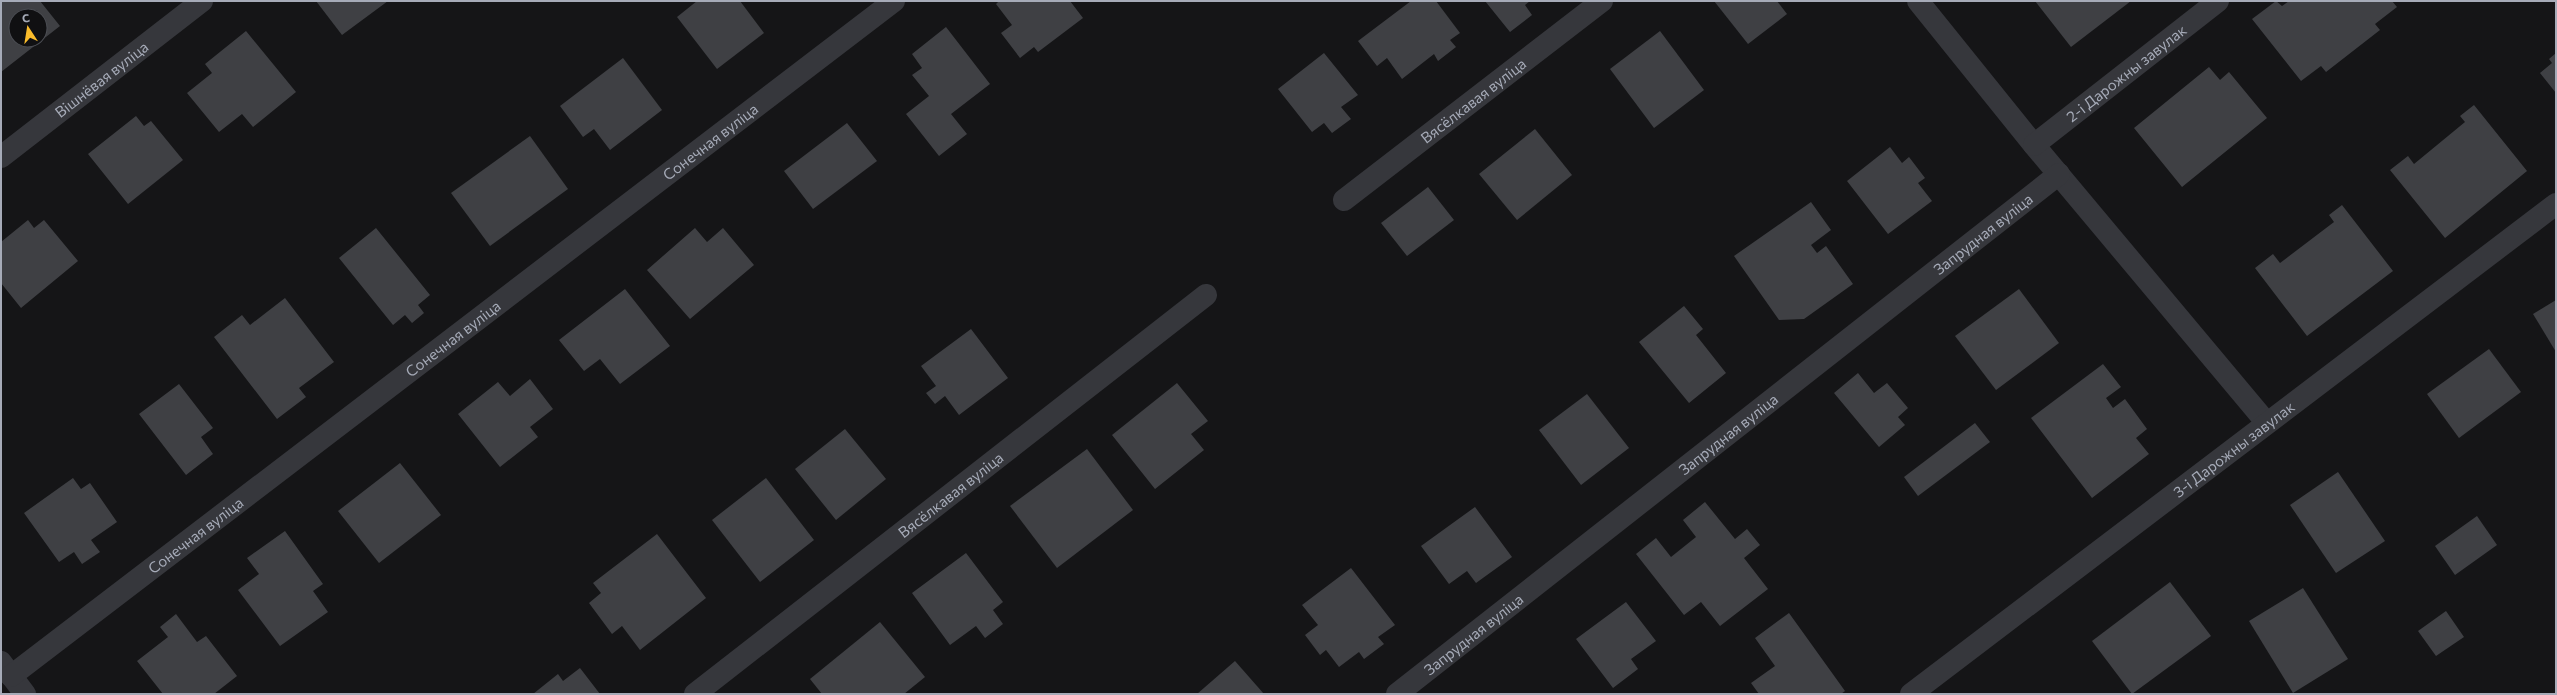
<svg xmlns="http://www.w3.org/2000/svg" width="2557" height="695" viewBox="0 0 2557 695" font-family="Commissioner,sans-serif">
  <rect width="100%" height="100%" fill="#151517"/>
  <!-- building -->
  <g fill="#3f4044" fill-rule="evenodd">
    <path d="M1 1H40L60 26 1 72ZM16 16H40V40H16Z"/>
    <path d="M316 1H388L342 35Z"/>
    <path d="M697 1H740L764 33 717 69 677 17Z"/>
    <path d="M999 1H1070L1083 18 1038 52 1034 47 1020 58 1001 33 1012 25 996 4Z"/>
    <path d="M1411 1H1436L1460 33 1450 40 1456 47 1438 61 1434 54 1402 79 1387 58 1377 66 1358 41Z"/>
    <path d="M1485 1H1530L1525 5 1532 15 1510 32Z"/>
    <path d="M1714 1H1777L1787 14 1748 44Z"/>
    <path d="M2035 1H2131L2071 47Z"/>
    <path d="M2276 1 2282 6 2289 1H2392L2397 7 2375 24 2380 30 2326 72 2321 66 2301 81 2252 19Z"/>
    <path d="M946 27 990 84 951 114 967 134 939 156 906 114 929 96 912 75 922 68 912 54Z"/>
    <path d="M246 31 296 92 253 127 242 114 219 132 187 93 212 73 205 64Z"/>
    <path d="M1660 31 1704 90 1654 128 1610 69Z"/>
    <path d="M1324 53 1358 95 1341 107 1351 119 1332 133 1324 123 1312 132 1278 89Z"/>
    <path d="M2556 53V93L2540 73 2552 63 2549 59Z"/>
    <path d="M623 58 662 110 610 150 594 129 583 137 560 106Z"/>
    <path d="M2209 67 2220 80 2229 72 2267 118 2182 187 2134 128Z"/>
    <path d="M2474 105 2527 171 2445 238 2390 170 2408 156 2414 164 2465 122 2460 116Z"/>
    <path d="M136 116 144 126 151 121 183 160 128 204 88 154Z"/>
    <path d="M847 123 877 161 813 209 784 171Z"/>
    <path d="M1535 129 1572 175 1517 220 1479 174Z"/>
    <path d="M530 136 568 189 490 246 451 193Z"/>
    <path d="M1890 147 1902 163 1909 157 1925 178 1918 183 1932 201 1888 234 1847 181Z"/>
    <path d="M1428 187 1454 220 1407 256 1381 223Z"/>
    <path d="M1811 202 1831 230 1811 245 1817 253 1826 246 1853 284 1804 319 1779 320 1734 256Z"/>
    <path d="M2342 205 2393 271 2307 336 2255 268 2273 254 2280 263 2334 222 2329 215Z"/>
    <path d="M28 220 34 228 44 220 78 261 21 308 1 283V242Z"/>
    <path d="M376 228 430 295 418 305 424 313 412 323 405 315 393 325 339 258Z"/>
    <path d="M695 228 707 242 723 228 754 265 690 319 647 270Z"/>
    <path d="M625 289 670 346 620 384 600 359 584 371 559 340Z"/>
    <path d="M2019 289 2059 343 1996 390 1955 336Z"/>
    <path d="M285 298 334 362 299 388 306 397 277 419 214 337 242 315 250 325Z"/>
    <path d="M2556 300V352L2533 314Z"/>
    <path d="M1684 306 1703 329 1696 335 1726 373 1689 403 1639 342Z"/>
    <path d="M971 329 1008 378 959 415 945 396 935 404 926 393 936 386 921 366Z"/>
    <path d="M2489 349 2521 392 2459 438 2427 394Z"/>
    <path d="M2103 364 2121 387 2106 398 2113 408 2125 399 2147 429 2136 438 2149 454 2092 498 2031 418Z"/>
    <path d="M1858 373 1874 393 1887 383 1908 408 1898 417 1905 425 1879 447 1834 393Z"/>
    <path d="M530 379 553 409 530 427 538 437 500 467 458 414 498 382 510 396Z"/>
    <path d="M1177 383 1208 421 1191 434 1204 450 1155 489 1112 435Z"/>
    <path d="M179 384 213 428 201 437 213 454 186 475 139 414Z"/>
    <path d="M1587 394 1629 448 1581 485 1539 430Z"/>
    <path d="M1975 423 1990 442 1918 496 1904 477Z"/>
    <path d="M845 429 886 479 836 520 795 469Z"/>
    <path d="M1087 449 1133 510 1057 568 1010 506Z"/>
    <path d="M400 463 441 515 379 563 338 511Z"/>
    <path d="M2338 472 2385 541 2336 573 2290 505Z"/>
    <path d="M73 478 81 489 90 483 117 522 91 540 100 552 82 564 74 552 59 562 24 513Z"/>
    <path d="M766 478 814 540 760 582 712 520Z"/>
    <path d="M1705 502 1735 539 1747 529 1760 545 1744 558 1768 589 1720 626 1701 602 1684 615 1636 554 1656 538 1671 557 1696 537 1683 520Z"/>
    <path d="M1475 507 1512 557 1476 583 1467 571 1449 584 1421 546Z"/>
    <path d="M2477 516 2497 545 2455 575 2435 546Z"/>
    <path d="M285 531 323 584 313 591 328 612 280 646 238 590 259 574 247 558Z"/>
    <path d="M657 534 706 598 640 650 622 626 612 634 589 603 601 593 593 583Z"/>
    <path d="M966 553 1003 602 993 610 1003 624 985 638 976 626 950 645 912 593Z"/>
    <path d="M1351 568 1395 625 1378 637 1384 644 1364 659 1359 652 1339 667 1326 650 1320 655 1305 635 1318 625 1302 605Z"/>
    <path d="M2170 582 2211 636 2132 694 2092 641Z"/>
    <path d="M2303 588 2348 659 2293 693 2249 621Z"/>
    <path d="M1626 602 1656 641 1631 659 1638 669 1613 688 1576 639Z"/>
    <path d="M2446 611 2464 637 2436 656 2418 631Z"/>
    <path d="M1789 613 1845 691 1841 694H1759L1751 683 1775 666 1755 638Z"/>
    <path d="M176 614 197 642 206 636 237 676 214 694H163L137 661 168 637 160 627Z"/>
    <path d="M880 622 925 677 904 694H822L810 679Z"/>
    <path d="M1235 661 1264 694H1197Z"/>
    <path d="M580 668 600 694H533L558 674 563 681Z"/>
  </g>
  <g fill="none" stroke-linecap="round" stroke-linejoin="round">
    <!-- minor -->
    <g stroke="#36373c" stroke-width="22">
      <path d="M1918 1 2034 145 2266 422"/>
      <path id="s1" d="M2034 145 2218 1"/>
      <path id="s2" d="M1 157 202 1"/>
      <path id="s3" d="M1344 200 1602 1"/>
      <path d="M1 662 25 694"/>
      <path id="s4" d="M11 676 894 1"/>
      <path id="s5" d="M695 694 1206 295"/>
      <path id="s6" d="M1397 694 2059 174"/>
      <path id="s7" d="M1911 694 2556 204"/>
    </g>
  </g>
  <g text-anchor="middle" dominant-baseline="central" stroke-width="3" stroke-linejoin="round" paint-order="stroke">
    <!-- street labels -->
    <g font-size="15" fill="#a6abb8" stroke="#101012">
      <text stroke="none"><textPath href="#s1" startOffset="117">2-і Дарожны завулак</textPath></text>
      <text stroke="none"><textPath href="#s2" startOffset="127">Вішнёвая вуліца</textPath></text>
      <text stroke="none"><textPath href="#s3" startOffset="163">Вясёлкавая вуліца</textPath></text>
      <text stroke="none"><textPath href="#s4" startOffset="880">Сонечная вуліца</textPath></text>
      <text stroke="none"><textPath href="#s6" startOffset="745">Запрудная вуліца</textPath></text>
      <text stroke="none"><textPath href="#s4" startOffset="556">Сонечная вуліца</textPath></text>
      <text stroke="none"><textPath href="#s6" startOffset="421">Запрудная вуліца</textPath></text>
      <text stroke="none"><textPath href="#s7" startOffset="405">3-і Дарожны завулак</textPath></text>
      <text stroke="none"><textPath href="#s5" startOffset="324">Вясёлкавая вуліца</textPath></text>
      <text stroke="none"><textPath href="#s4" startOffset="232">Сонечная вуліца</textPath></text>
      <text stroke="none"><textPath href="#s6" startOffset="97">Запрудная вуліца</textPath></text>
    </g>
  </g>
  <!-- border -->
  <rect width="2557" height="695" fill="none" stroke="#a6abb8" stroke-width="4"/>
  <!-- north arrow -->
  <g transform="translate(28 28) rotate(348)"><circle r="19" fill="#101012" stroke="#4c4e54"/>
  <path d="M0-3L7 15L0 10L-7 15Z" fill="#fabc2b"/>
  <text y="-6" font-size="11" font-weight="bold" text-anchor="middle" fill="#a6abb8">С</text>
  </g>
</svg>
